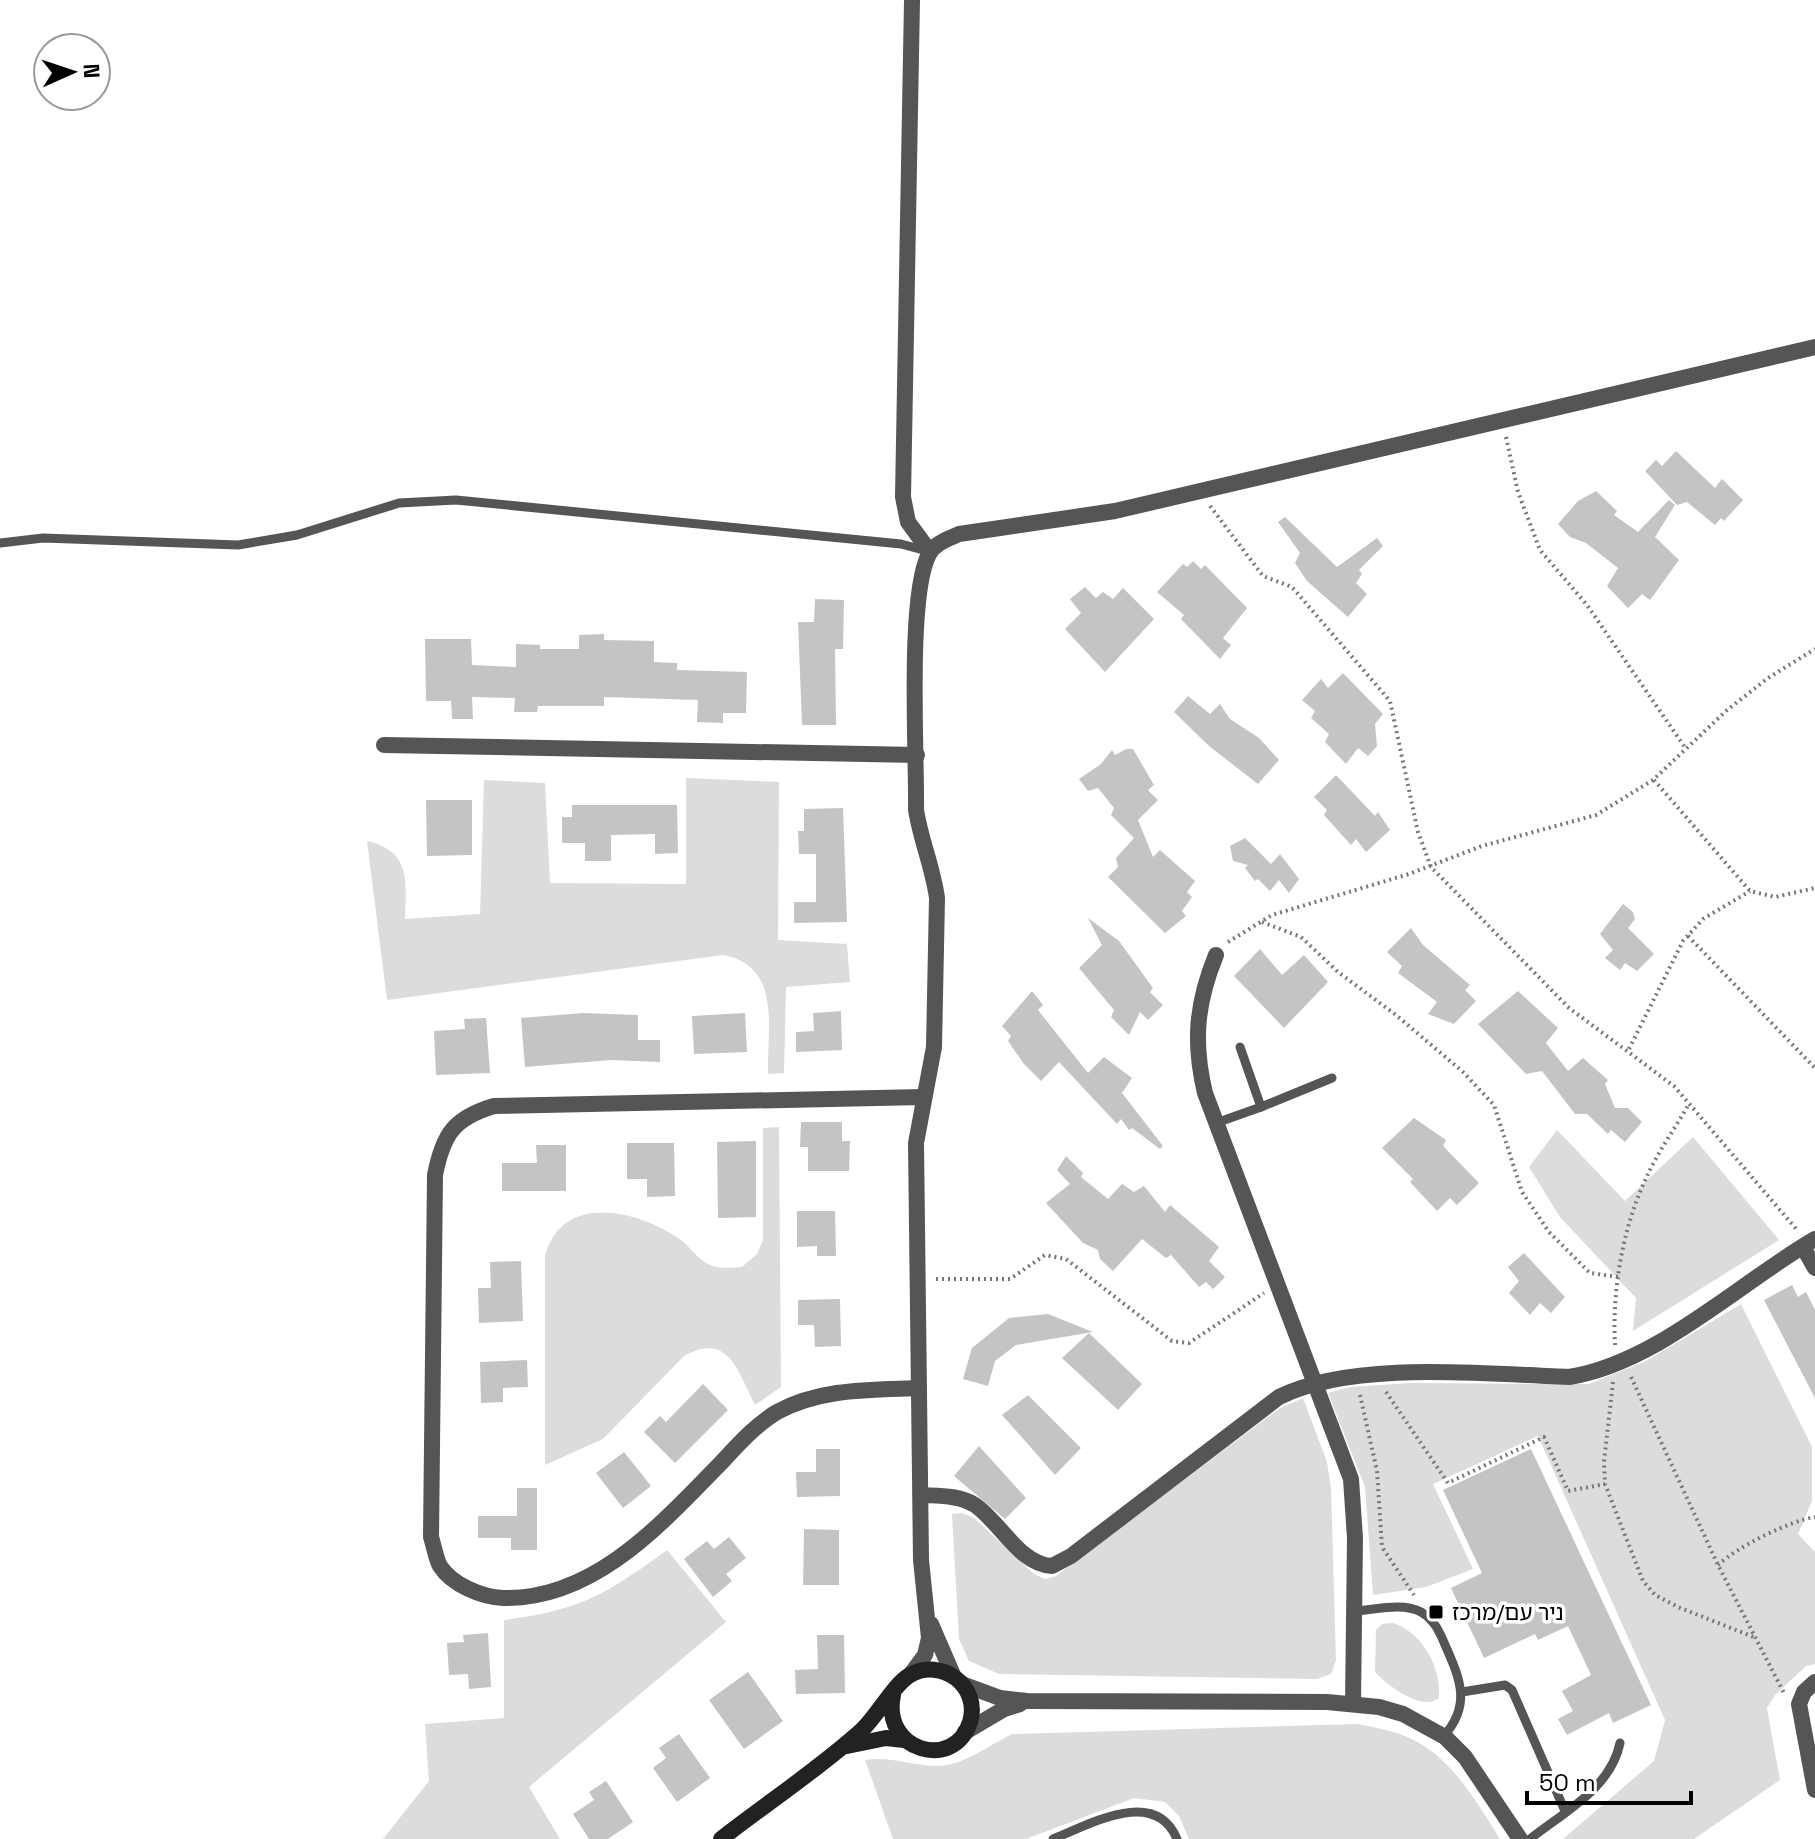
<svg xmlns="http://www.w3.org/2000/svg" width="1815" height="1839" viewBox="0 0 1815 1839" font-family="'Space Grotesk','Noto Sans Hebrew',sans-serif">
  <rect width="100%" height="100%" fill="#fff"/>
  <!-- green -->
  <g fill="#dcdcdc">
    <path d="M686 778 779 782 778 940 847 944 850 982 786 987 784 1073 768 1074C767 1027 782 966 723 955L387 1000 367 841C412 851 406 883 405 919L480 914 484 780 545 783 550 883 686 884Z"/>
    <path d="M779 1127 781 1387 755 1405C738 1372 729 1331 684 1356L603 1439 545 1465V1256C562 1192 637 1210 678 1238 689 1245 696 1257 706 1263 716 1269 731 1268 742 1267L757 1254 763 1240V1128Z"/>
    <path d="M1557 1130 1625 1201 1693 1137 1779 1240 1633 1331 1636 1298 1560 1217 1529 1167Z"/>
    <path d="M1741 1304 1812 1447V1501L1798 1534 1815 1552V1664L1806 1666 1775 1695 1767 1708 1780 1780 1694 1839H1563L1654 1761 1665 1720 1538 1436 1433 1484 1473 1569 1426 1587 1373 1595 1365 1487 1328 1393 1350 1387 1410 1383 1589 1384 1646 1361Z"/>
    <path d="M1303 1398 1327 1462 1331 1488 1336 1660 1331 1674 1317 1679 999 1674 969 1661 959 1639 952 1514 962 1513 974 1518 1034 1574 1045 1579 1056 1576 1280 1408Z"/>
    <path d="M667 1550 726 1622 529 1787 560 1839H383L429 1781 425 1724 504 1718V1620C581 1610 605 1595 667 1550Z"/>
    <path d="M1393 1623C1423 1633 1441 1667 1439 1698 1423 1712 1388 1686 1375 1672L1376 1630 1382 1624Z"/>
    <path d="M1357 1724C1373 1727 1390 1730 1405 1736 1450 1754 1476 1801 1500 1839H1189L1179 1816 1165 1802 1134 1798 1026 1839H893L865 1760C890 1756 910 1765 935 1766 962 1767 989 1745 1012 1734Z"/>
  </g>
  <!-- building -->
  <g fill="#c4c4c4">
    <path d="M1676 451 1715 488 1722 479 1743 500 1724 521 1721 518 1715 525 1687 502 1677 505 1645 471 1656 460 1662 466Z"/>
    <path d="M1596 491 1617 511 1614 515 1638 532 1669 500 1675 505 1655 537 1679 560 1650 600 1642 594 1628 608 1607 586 1618 568 1586 543 1570 537 1558 524 1578 501Z"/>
    <path d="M1285 517 1337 567 1377 538 1383 546 1359 570 1362 574 1356 583 1367 594 1348 617 1307 581 1295 563 1300 553 1278 522Z"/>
    <path d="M1193 561 1201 569 1205 565 1247 608 1223 638 1231 645 1220 659 1181 619 1184 615 1157 592 1183 564 1187 567Z"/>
    <path d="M1085 587 1096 598 1103 592 1113 599 1123 588 1154 619 1105 672 1065 629 1081 613 1070 599Z"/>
    <path d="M815 599 844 600 843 649H835L836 725H802L798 622H814Z"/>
    <path d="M604 634V640L654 641V662L677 663V670L747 672 746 713H723V723L697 722 698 700 604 697V706H538L537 712H514L515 698 472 697 473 719H452L451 701H426L425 639H471L472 665 516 667V644L540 645V649H579V635Z"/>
    <path d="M1343 673 1383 714 1375 724 1377 746 1368 756 1358 748 1346 764 1325 742 1329 734 1311 718 1315 711 1302 700 1321 679 1328 688Z"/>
    <path d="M1188 696 1210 714 1220 704 1230 719 1259 738 1279 760 1258 784 1209 746 1174 712Z"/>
    <path d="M1126 749H1133L1154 785 1148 790 1158 800 1138 820 1153 857 1160 850 1195 881 1187 892 1192 897 1182 911 1186 916 1165 933 1108 877 1118 867 1116 858 1134 838 1111 815 1114 808 1098 788 1088 791 1079 779 1101 764 1112 750 1115 755Z"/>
    <path d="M1336 775 1375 816 1378 812 1390 830 1366 852 1356 839 1351 845 1324 815 1327 810 1314 797Z"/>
    <path d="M426 800H472V855L427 856Z"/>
    <path d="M572 805H677L678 853 655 854V834L611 835V861H585V843H562V817H572Z"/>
    <path d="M843 808 847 922 794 923V902H816V854H799L798 831H804V809Z"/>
    <path d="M1245 838 1271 864 1280 854 1299 879 1289 893 1279 880 1270 891 1258 879 1255 881 1245 868 1248 865 1233 861 1230 846Z"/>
    <path d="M1623 904 1633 912 1635 919 1628 928 1654 954 1637 971 1625 963 1620 970 1605 958 1613 950 1600 934Z"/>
    <path d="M1088 918 1119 941 1153 988 1150 992 1163 1005 1148 1020 1140 1012 1129 1035 1111 1017 1114 1010 1079 968 1102 945Z"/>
    <path d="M1411 928 1423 945 1470 985 1465 990 1476 1001 1454 1024 1428 1014 1437 1002 1398 973 1402 966 1387 952Z"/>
    <path d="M1260 949 1282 975 1304 955 1328 982 1284 1028 1234 976Z"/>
    <path d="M1032 991 1043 1005 1038 1010 1088 1073 1104 1057 1132 1078 1122 1093 1163 1146 1160 1149 1132 1128 1129 1130 1121 1119 1117 1124 1059 1062 1041 1081 1024 1064 1008 1041 1011 1036 1002 1026Z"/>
    <path d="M1518 991 1558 1028 1546 1043 1568 1071 1583 1058 1608 1080 1605 1084 1615 1108H1628L1642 1122 1625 1142 1611 1130 1608 1134 1587 1114H1575L1542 1071 1526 1074 1478 1024Z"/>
    <path d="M841 1011 842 1050 796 1052V1032L814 1031 813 1013Z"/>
    <path d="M583 1013 638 1015V1040H660V1062L611 1060 525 1067 521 1018Z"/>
    <path d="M745 1013 747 1052 694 1054 692 1016Z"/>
    <path d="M486 1018 490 1073 436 1075 434 1031 465 1029 464 1019Z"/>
    <path d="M1414 1118 1446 1140 1443 1146 1479 1183 1457 1205 1450 1198 1437 1211 1410 1182 1413 1179 1382 1148Z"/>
    <path d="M801 1122H842V1141H850L849 1171H808V1147H800Z"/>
    <path d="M756 1141V1217L718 1218 717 1142Z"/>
    <path d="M627 1143H674L675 1196 647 1197V1179H627Z"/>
    <path d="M536 1145H566V1191H502V1163H537Z"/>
    <path d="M1066 1156 1083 1173 1081 1177 1108 1199 1122 1184 1134 1192 1144 1186 1165 1212 1170 1205 1219 1247 1209 1261 1225 1277 1213 1289 1206 1282 1199 1287 1171 1255 1166 1258 1142 1239 1113 1271 1100 1259 1098 1250 1083 1243 1046 1203 1070 1184 1057 1170Z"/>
    <path d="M797 1211H835L836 1256H817V1246L797 1247Z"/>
    <path d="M1524 1253 1565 1297 1551 1313 1540 1303 1530 1315 1509 1293 1519 1281 1508 1267Z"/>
    <path d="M521 1261 523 1321 479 1323 478 1288H491L490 1262Z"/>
    <path d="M1792 1285 1798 1297 1806 1292 1815 1310V1398L1764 1300Z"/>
    <path d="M840 1299 841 1346 815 1347 814 1325H798V1300Z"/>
    <path d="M1048 1314 1093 1332 1016 1345 995 1361 988 1386 963 1379 972 1348 1009 1318Z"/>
    <path d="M1089 1333 1142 1384 1118 1410 1062 1358Z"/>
    <path d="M527 1360 528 1387 503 1388V1402L481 1403 480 1362Z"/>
    <path d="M703 1384 728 1410 675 1463 644 1432 660 1416 666 1422Z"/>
    <path d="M1028 1395 1081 1448 1055 1475 1002 1415Z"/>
    <path d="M979 1446 1026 1498 1005 1519 954 1476Z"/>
    <path d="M816 1449H840V1496L797 1497 796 1472H816Z"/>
    <path d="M1531 1449 1651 1705 1613 1723 1609 1713 1567 1735 1558 1719 1573 1711 1562 1691 1591 1675 1568 1626 1538 1640 1535 1634 1484 1658 1451 1588 1482 1573 1443 1490Z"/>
    <path d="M624 1452 651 1486 623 1508 596 1473Z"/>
    <path d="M517 1488H537V1550H511V1538H478V1516H517Z"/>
    <path d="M804 1529 839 1530V1585H803Z"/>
    <path d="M729 1537 746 1558 726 1574 732 1581 713 1597 684 1559 707 1541 714 1549Z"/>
    <path d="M488 1633 491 1687 469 1689 468 1674 449 1675 447 1643 464 1642 463 1635Z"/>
    <path d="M817 1635H844L845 1693 796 1694 795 1670 818 1669Z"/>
    <path d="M748 1672 783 1721 744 1749 709 1700Z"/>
    <path d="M679 1734 710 1778 677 1802 653 1768 666 1758 659 1748Z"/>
    <path d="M606 1781 633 1822 608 1839H589L573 1814 594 1800 589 1792Z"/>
  </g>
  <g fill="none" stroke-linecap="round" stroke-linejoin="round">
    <!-- path -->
    <g stroke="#777" stroke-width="4" stroke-dasharray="2 4" stroke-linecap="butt">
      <path d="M1506 437 1518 492 1540 550 1587 605 1686 749"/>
      <path d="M1210 506 1263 576 1292 587 1390 701 1418 832 1431 867 1569 1008 1674 1086 1798 1231"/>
      <path d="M1654 780 1750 891 1775 897 1815 888"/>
      <path d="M1262 922 1301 937 1338 972 1396 1015 1463 1072 1494 1105 1522 1192 1549 1232 1590 1273 1619 1277"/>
      <path d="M1688 936 1815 1068"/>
      <path d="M1228 942 1272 915 1409 874 1482 846 1596 815 1653 780 1726 711 1768 678 1815 649"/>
      <path d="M1629 1049 1683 941 1703 919 1750 891"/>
      <path d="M936 1279H1010L1045 1255 1066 1259 1172 1341 1189 1343 1264 1293"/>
      <path d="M1615 1345C1612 1289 1623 1225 1648 1174 1659 1150 1676 1127 1689 1104"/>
      <path d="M1631 1377 1718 1565 1784 1693"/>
      <path d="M1613 1382 1604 1462 1605 1484 1643 1581 1655 1595 1678 1607 1756 1638"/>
      <path d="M1386 1392 1448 1483 1544 1437 1568 1491 1605 1484"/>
      <path d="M1360 1395 1377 1471 1382 1547 1414 1595"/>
      <path d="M1718 1565C1737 1547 1789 1521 1815 1517"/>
    </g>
    <!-- lane -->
    <g stroke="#555" stroke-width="9">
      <path d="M0 543 43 538 238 545 297 535 399 503 456 500 901 544 927 551"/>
      <path d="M1261 1107 1332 1078"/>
      <path d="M1216 1123 1261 1107 1240 1047"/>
      <path d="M1354 1611C1374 1610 1403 1602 1421 1612 1435 1620 1440 1633 1446 1647 1461 1681 1471 1706 1443 1737"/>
      <path d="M1462 1692 1505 1685 1512 1690 1565 1811"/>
      <path d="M1053 1839C1089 1825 1155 1786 1177 1839"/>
      <path d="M1530 1839C1564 1812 1611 1788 1620 1743"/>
    </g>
    <!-- street -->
    <g stroke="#555" stroke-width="16">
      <path d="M912 0 903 497 908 522 930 552"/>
      <path d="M384 745 917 755"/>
      <path d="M1216 955C1196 1004 1193 1043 1205 1093L1351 1479 1355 1538 1353 1703"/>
      <path d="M1803 1247 1815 1268"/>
      <path d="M919 1388C871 1390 821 1388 777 1412 755 1425 736 1447 719 1465 661 1524 594 1600 503 1598 482 1597 452 1585 440 1566 436 1559 434 1546 431 1537L435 1175C443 1134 454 1118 494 1106L923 1097"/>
      <path d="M921 1495C939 1496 959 1495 975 1505 1001 1523 1019 1564 1052 1566L1071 1556 1279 1397C1353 1360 1485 1374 1569 1377 1657 1363 1739 1283 1815 1239"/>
      <path d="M931 1624 953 1675"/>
      <path d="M911 1674 925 1655 929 1638 921 1560 916 1143 934 1047 937 898C933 868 921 841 916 810 917 756 907 596 929 554 935 543 948 539 959 534L1115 511 1815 347"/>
      <path d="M1815 1682 1804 1692 1799 1704 1815 1790"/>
      <path d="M962 1684 1000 1698 1027 1701 1327 1702 1379 1707 1403 1714 1445 1737 1465 1757 1520 1839"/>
      <path d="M965 1732 1004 1709 1020 1704"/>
    </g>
    <!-- secondary -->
    <g stroke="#222" stroke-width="16">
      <path d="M847 1746 886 1738 904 1740"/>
      <path d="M721 1839C767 1803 819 1769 862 1730 878 1715 893 1685 910 1675 941 1657 981 1686 970 1722 954 1772 881 1751 893 1695"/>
    </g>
  </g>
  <!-- markers -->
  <rect fill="#000" stroke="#fff" stroke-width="3" x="1428" y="1604" width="16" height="16" rx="4"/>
  <g text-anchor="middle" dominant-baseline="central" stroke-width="7" stroke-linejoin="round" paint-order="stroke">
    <!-- poi labels -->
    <g font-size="22" fill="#000" stroke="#fff" text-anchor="start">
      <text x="1452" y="1612">ניר עם/מרכז</text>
    </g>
  </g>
  <!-- north arrow -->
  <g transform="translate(72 72) rotate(87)"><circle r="38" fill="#ffffff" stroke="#999999" stroke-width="2"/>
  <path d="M0-6L14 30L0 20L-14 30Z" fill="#000000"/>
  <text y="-12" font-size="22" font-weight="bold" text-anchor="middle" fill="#000000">N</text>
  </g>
  <!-- scale -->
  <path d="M1527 1791v12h164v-12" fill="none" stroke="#000000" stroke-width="4"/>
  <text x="1539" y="1791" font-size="24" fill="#000000" stroke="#ffffff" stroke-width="6" paint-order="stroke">50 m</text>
</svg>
